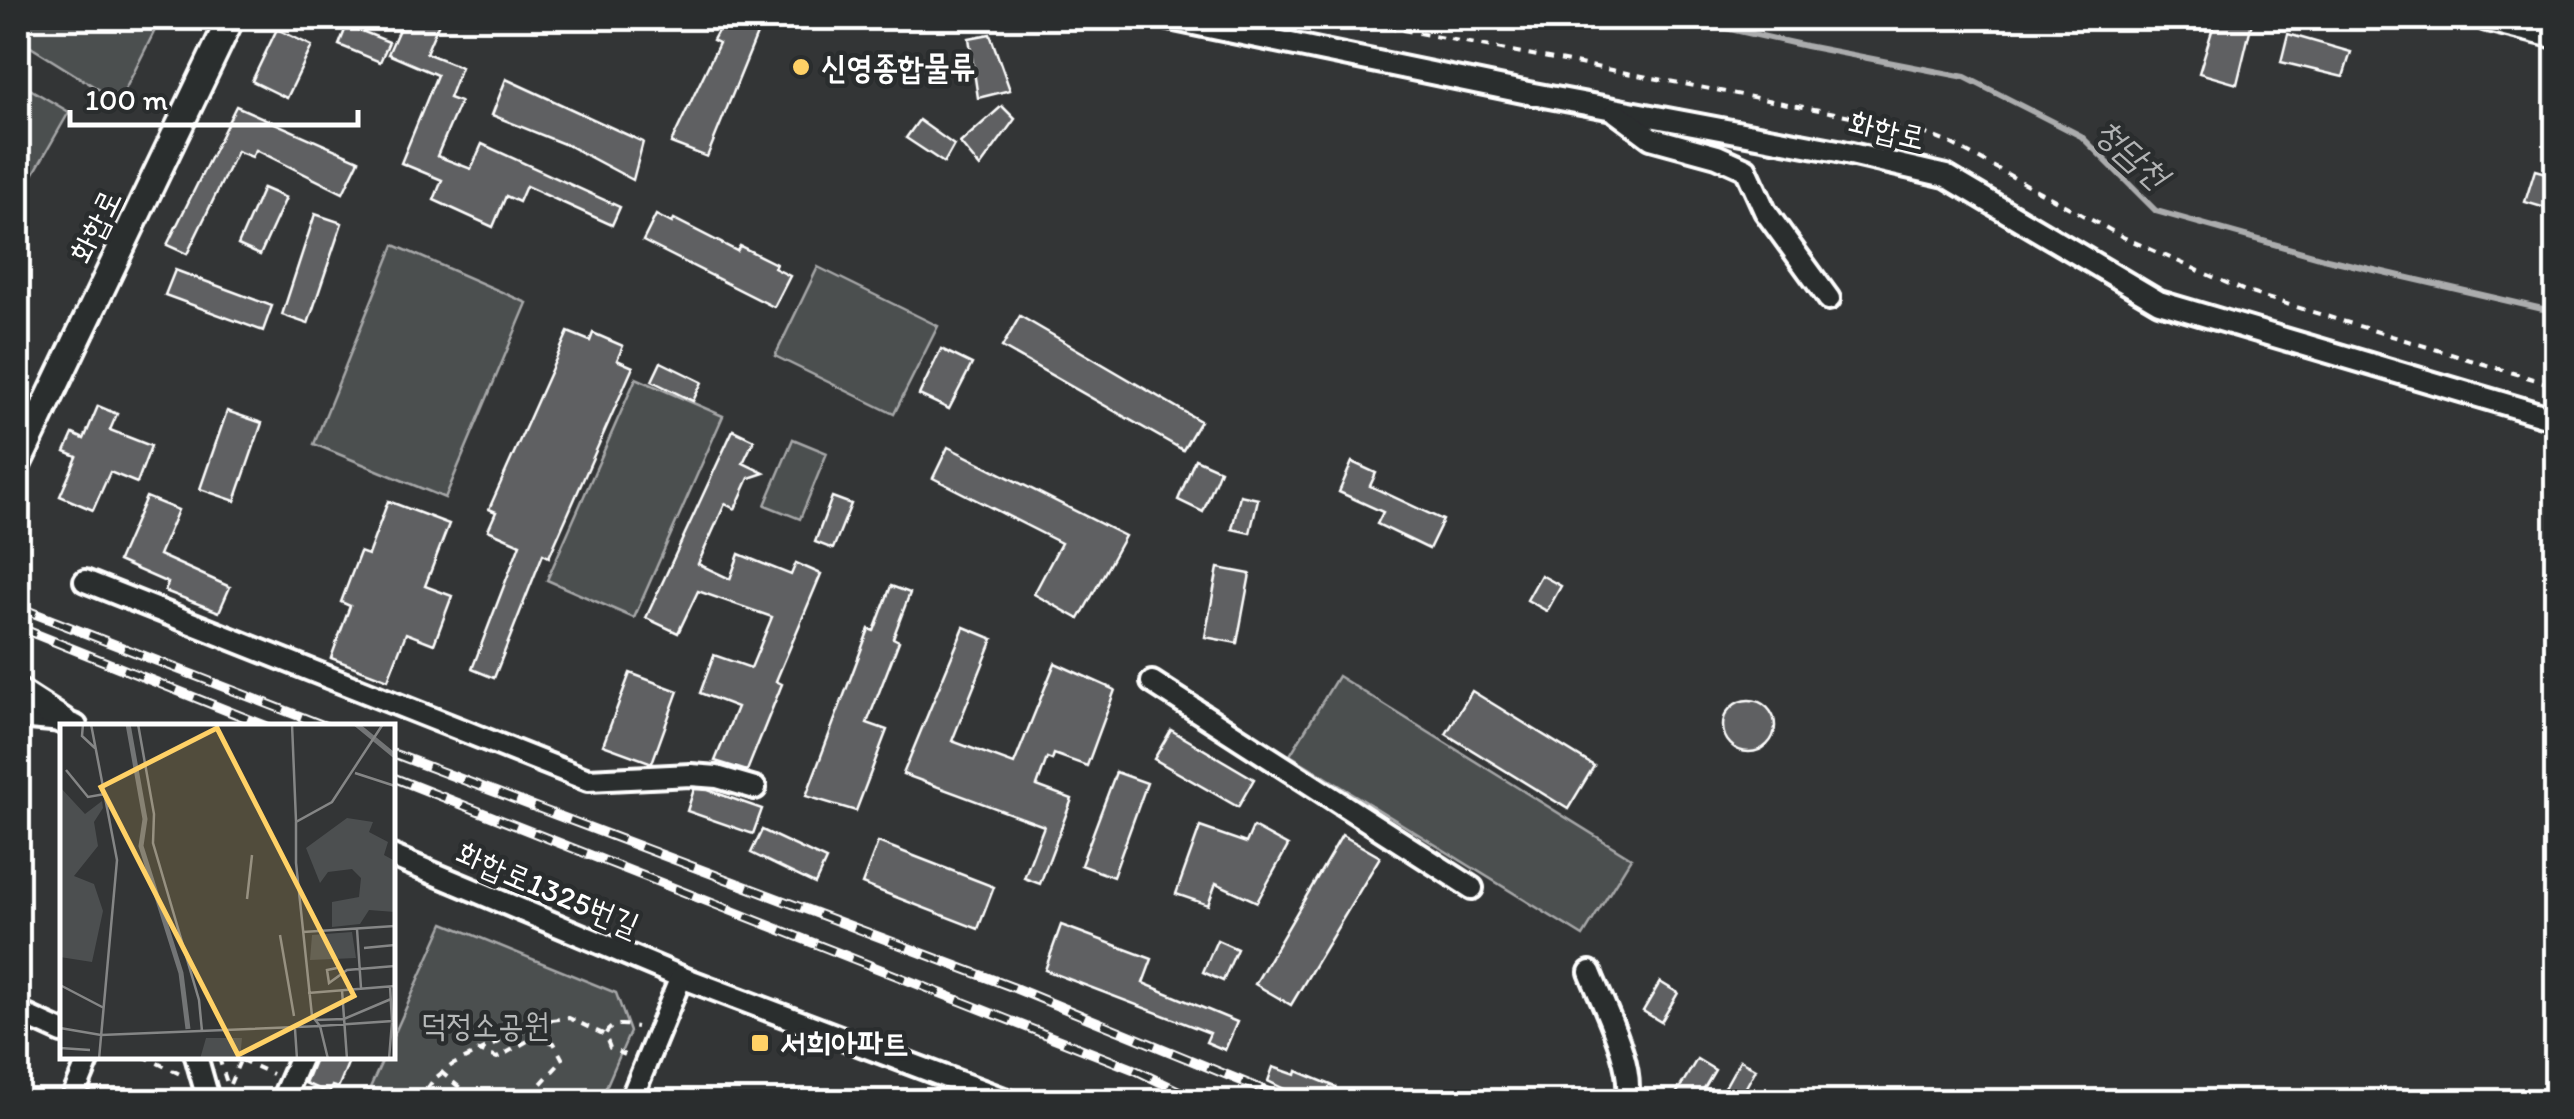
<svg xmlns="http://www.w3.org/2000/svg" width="2574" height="1119" viewBox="0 0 2574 1119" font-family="Itim,'Poor Story',sans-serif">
  <rect width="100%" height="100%" fill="#333536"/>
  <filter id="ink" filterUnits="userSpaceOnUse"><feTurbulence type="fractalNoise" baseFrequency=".01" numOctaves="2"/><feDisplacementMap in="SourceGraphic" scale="20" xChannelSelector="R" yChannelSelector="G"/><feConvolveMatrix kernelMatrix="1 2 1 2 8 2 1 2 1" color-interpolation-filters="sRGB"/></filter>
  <g filter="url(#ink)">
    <!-- green -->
    <g fill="#4c4f50" stroke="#a6a7a8" stroke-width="2.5">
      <path d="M18 18H161L119 102 18 39Z"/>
      <path d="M18 82 69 112 18 201Z"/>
      <path d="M394 245 527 303 445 498 314 444Z"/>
      <path d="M818 267 938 326 894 414 775 356Z"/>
      <path d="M636 378 723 416 634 618 547 580Z"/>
      <path d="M793 439 827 453 800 519 765 505Z"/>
      <path d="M1338 676 1631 858 1583 936 1290 755Z"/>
      <path d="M444 923 616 993 630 1032 600 1101H364L384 1057 392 1056 393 1037Z"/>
    </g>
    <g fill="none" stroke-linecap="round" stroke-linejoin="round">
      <!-- stream -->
      <path stroke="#abacad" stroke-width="6" d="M1681 18 1806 46 1965 77 2081 136 2156 211 2327 259 2556 312"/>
    </g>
    <!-- building -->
    <g fill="#5f6162" stroke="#fff" stroke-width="2.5">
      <path d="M404 18H441L426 53 461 67 449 98 460 102 437 156 471 169 482 144 620 207 612 225 526 186 519 202 506 196 493 227 434 200 442 180 401 163 437 75 388 54Z"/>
      <path d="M725 18H744L760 27 707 157 671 143 719 43 713 40Z"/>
      <path d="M2216 18H2253L2237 84 2199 73Z"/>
      <path d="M347 25 389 42 380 62 339 45Z"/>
      <path d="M277 29 312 46 287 98 252 81Z"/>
      <path d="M990 34 1010 90 978 98 969 38Z"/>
      <path d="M2288 34 2351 52 2343 77 2281 62Z"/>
      <path d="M506 79 643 142 633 180 569 146 492 115Z"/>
      <path d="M236 106 359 160 343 193 256 150 252 157 237 151 187 254 167 245Z"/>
      <path d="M1002 106 1015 119 980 167 960 143Z"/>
      <path d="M919 120 954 145 944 163 906 138Z"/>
      <path d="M2535 170 2556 176V211L2525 202Z"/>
      <path d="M263 188 286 198 260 255 238 245Z"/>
      <path d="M315 214 342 223 308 324 282 315Z"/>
      <path d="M656 215 672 223 674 219 737 251 740 246 776 264 774 268 790 276 774 307 643 241Z"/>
      <path d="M175 270 272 306 263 331 165 295Z"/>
      <path d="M1020 316 1200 421 1183 450 1002 347Z"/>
      <path d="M568 332 590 341 593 333 623 346 617 360 633 367 549 557 543 554 494 678 472 669 520 544 488 530 496 512 489 509Z"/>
      <path d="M941 349 972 364 949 409 919 395Z"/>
      <path d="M661 362 702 382 693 401 652 381Z"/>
      <path d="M98 406 117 414 110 430 151 446 137 483 110 472 93 510 60 496 77 457 65 452 73 434 84 439Z"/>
      <path d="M227 411 262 423 235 501 200 489Z"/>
      <path d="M733 430 754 440 743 463 764 473 749 478 735 509 725 504 698 564 730 579 739 554 791 575 796 563 821 574 776 681 782 684 747 771 715 761 737 707 700 693 714 655 751 668 772 617 698 591 678 633 646 618Z"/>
      <path d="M948 447 1125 536 1079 619 1034 594 1061 543 933 478Z"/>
      <path d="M1195 459 1220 470 1203 512 1178 500Z"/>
      <path d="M1352 462 1376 473 1370 486 1443 520 1429 549 1377 524 1383 512 1339 492Z"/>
      <path d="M1240 495 1258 499 1250 533 1232 529Z"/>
      <path d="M146 497 178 510 159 555 230 587 219 612 165 591 168 583 118 561Z"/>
      <path d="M832 497 851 504 833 549 815 542Z"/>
      <path d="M388 501 449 524 425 586 452 596 434 644 406 633 388 680 331 658 350 606 341 602 360 552 368 555Z"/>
      <path d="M1218 568 1250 574 1237 643 1205 637Z"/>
      <path d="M1541 575 1561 586 1547 611 1527 600Z"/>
      <path d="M891 586 910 593 893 638 899 641 867 723 887 730 856 811 806 796 869 629 874 631Z"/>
      <path d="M964 627 993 639 952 741 1014 764 1055 663 1115 690 1087 766 1054 754 1052 760 1047 758 1037 786 1072 799 1040 884 1024 878 1044 826 903 774Z"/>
      <path d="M630 673 678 691 652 763 603 745Z"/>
      <path d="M1472 691 1594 766 1568 809 1446 734Z"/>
      <circle cx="1749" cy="726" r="26"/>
      <path d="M1171 730 1254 779 1238 807 1154 759Z"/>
      <path d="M1116 772 1147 783 1113 877 1081 865Z"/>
      <path d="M694 789 708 790 762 809 753 834 687 811Z"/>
      <path d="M1200 827 1246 843 1253 827 1288 846 1257 902 1216 883 1208 905 1176 894Z"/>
      <path d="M762 830 826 860 815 884 751 853Z"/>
      <path d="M1342 835 1380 857 1291 1005 1255 984Z"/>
      <path d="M878 842 994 887 978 929 862 884Z"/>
      <path d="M1061 925 1152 959 1143 983 1237 1022 1225 1050 1206 1042 1210 1033 1045 970Z"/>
      <path d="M1217 940 1237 949 1223 981 1203 972Z"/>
      <path d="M1660 982 1678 993 1661 1022 1643 1011Z"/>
      <path d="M316 1056H351L338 1088 332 1086 329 1094 305 1083Z"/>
      <path d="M1697 1059 1715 1070 1696 1102H1688L1676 1094Z"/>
      <path d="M1740 1060 1756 1069 1741 1096 1725 1087Z"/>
      <path d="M1273 1067 1296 1075 1297 1071 1336 1087 1330 1102H1311L1268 1081Z"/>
    </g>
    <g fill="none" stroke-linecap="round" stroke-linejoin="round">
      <!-- minor casing -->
      <g stroke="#fff" stroke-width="28">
        <g id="minor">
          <path d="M1165 18 1528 93 1838 151 1946 176 2159 302 2556 419"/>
          <path d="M1616 112 1651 138 1717 156 1746 169 1765 211 1829 299"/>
          <path d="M85 581 588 780 691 775 717 777 755 788"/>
          <path d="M1152 682 1472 888"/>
          <path d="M18 717 63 721 76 726"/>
          <path d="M392 856 681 977 1012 1102"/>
          <path d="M1590 972C1601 1001 1639 1073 1625 1102"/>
          <path d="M18 1012 62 1032"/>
          <path d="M196 1056 209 1102"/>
          <path d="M284 1095 301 1056"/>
          <path d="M71 1102 90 1056"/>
          <path d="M630 1102 681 977"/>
        </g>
      </g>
      <!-- major casing -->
      <g stroke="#fff" stroke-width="32">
        <g id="major">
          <path d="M2487 18 2556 35"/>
          <path d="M18 463 231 18"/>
          <path d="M18 692 63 721"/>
        </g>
      </g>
      <!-- path -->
      <g stroke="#fff" stroke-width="4" stroke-dasharray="8 8" stroke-linecap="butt">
        <path d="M1340 18 1908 127 1952 144 2123 237 2247 292 2556 386"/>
        <path d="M477 1050 497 1058 535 1037 554 1043 563 1060 534 1091 535 1102"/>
        <path d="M625 1055 610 1048 605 1035C612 1021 624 1025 637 1027"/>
        <path d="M143 1056 182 1075"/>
        <path d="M219 1058 233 1102"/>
        <path d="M241 1060 272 1074"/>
        <path d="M441 1072 477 1102"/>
        <path d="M230 1084 242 1056"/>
        <path d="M418 1102 434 1079 452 1065 542 1021 569 1018 605 1035"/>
      </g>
      <!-- minor -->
      <use href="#minor" stroke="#2a2d2e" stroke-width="20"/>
      <!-- major -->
      <use href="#major" stroke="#2a2d2e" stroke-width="25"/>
      <!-- rail casing -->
      <g stroke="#fff" stroke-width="10">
        <g id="rail">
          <path d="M18 607 325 726"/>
          <path d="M18 627 266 726"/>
          <path d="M392 753 1012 987 1293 1102"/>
          <path d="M392 777 1133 1069 1202 1102"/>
        </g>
      </g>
      <!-- rail -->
      <use href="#rail" stroke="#2a2d2e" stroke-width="6" stroke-dasharray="19" stroke-linecap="butt"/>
    </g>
  </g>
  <!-- markers -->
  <g fill="#ffd166" stroke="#2a2d2e" stroke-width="4">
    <circle cx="801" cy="67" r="10"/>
    <rect x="750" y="1033" width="20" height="20" rx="5"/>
  </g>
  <g text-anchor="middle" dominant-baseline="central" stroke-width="9" stroke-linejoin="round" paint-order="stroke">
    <!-- poi labels -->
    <g font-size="32" font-weight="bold" fill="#fff" stroke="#2a2d2e" text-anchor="start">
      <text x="821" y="67">신영종합물류</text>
      <text x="780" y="1043">서희아파트</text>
    </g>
    <!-- street labels -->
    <g font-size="32" fill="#fff" stroke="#2a2d2e">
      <text transform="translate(1887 130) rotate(13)">화합로</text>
      <text transform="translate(95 226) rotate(-64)">화합로</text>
      <text transform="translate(548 889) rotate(23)">화합로1325번길</text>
    </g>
    <!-- park labels -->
    <g font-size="32" fill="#b7b9b9" stroke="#2a2d2e">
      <text x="485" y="1025">덕정소공원</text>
    </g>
    <!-- water labels -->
    <g font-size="35" font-style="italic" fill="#b2b3b4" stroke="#2a2d2e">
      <text transform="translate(2132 153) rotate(42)">청담천</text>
    </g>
  </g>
  <!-- overview -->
  <g transform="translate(60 724)">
    <rect width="335" height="335" fill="#333536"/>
    <path d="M0 63 25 90 42 77 43 84 34 98 38 122 14 152 34 160 43 187 32 238 0 233ZM287 94 313 98 309 108 328 118 324 131 335 137V188L309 186 300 200 272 203V178L299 173 301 154 292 145 268 148 260 159 246 124ZM292 208 296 234 250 236 252 211ZM146 314H182L180 335H140Z" fill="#4c4f50"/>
    <path fill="none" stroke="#737576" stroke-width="5" d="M68 0 85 95 81 122 121 249 128 305M296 0 335 32"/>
    <path fill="none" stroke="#858686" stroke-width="2.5" d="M23 0 22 12 36 25M31 0 57 136 39 335M78 0 94 90 93 119 139 276 142 307M232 0 236 97M323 0 272 78 236 98V139L252 292 260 302 332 297 330 262M6 46 28 73 45 70M295 49 335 62M187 175 192 131M297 205 301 264M243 208 335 202M220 211 234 292M304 224 335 221M277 244 267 246 269 259 287 246 335 242M0 261 44 284M282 266 287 335M248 269 335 262M255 296 284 295 331 275M0 304 41 311 260 302 268 335M235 305 237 335M0 324 30 326M329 335 332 298"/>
    <path fill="#ffd166" fill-opacity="0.15" stroke="#ffd166" stroke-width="5" d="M157 4 294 272 178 331 41 63Z"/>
    <rect width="335" height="335" fill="none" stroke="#fff" stroke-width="5"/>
  </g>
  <!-- margin -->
  <rect width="2574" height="1119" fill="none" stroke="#2a2d2e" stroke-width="60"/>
  <rect x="30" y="30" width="2514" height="1059" fill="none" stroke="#fff" stroke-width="4" filter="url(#ink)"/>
  <!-- scale -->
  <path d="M70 110v15h288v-15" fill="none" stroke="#ffffff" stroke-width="5"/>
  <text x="85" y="110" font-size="30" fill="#ffffff" stroke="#2a2d2e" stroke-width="8" paint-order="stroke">100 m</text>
</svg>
